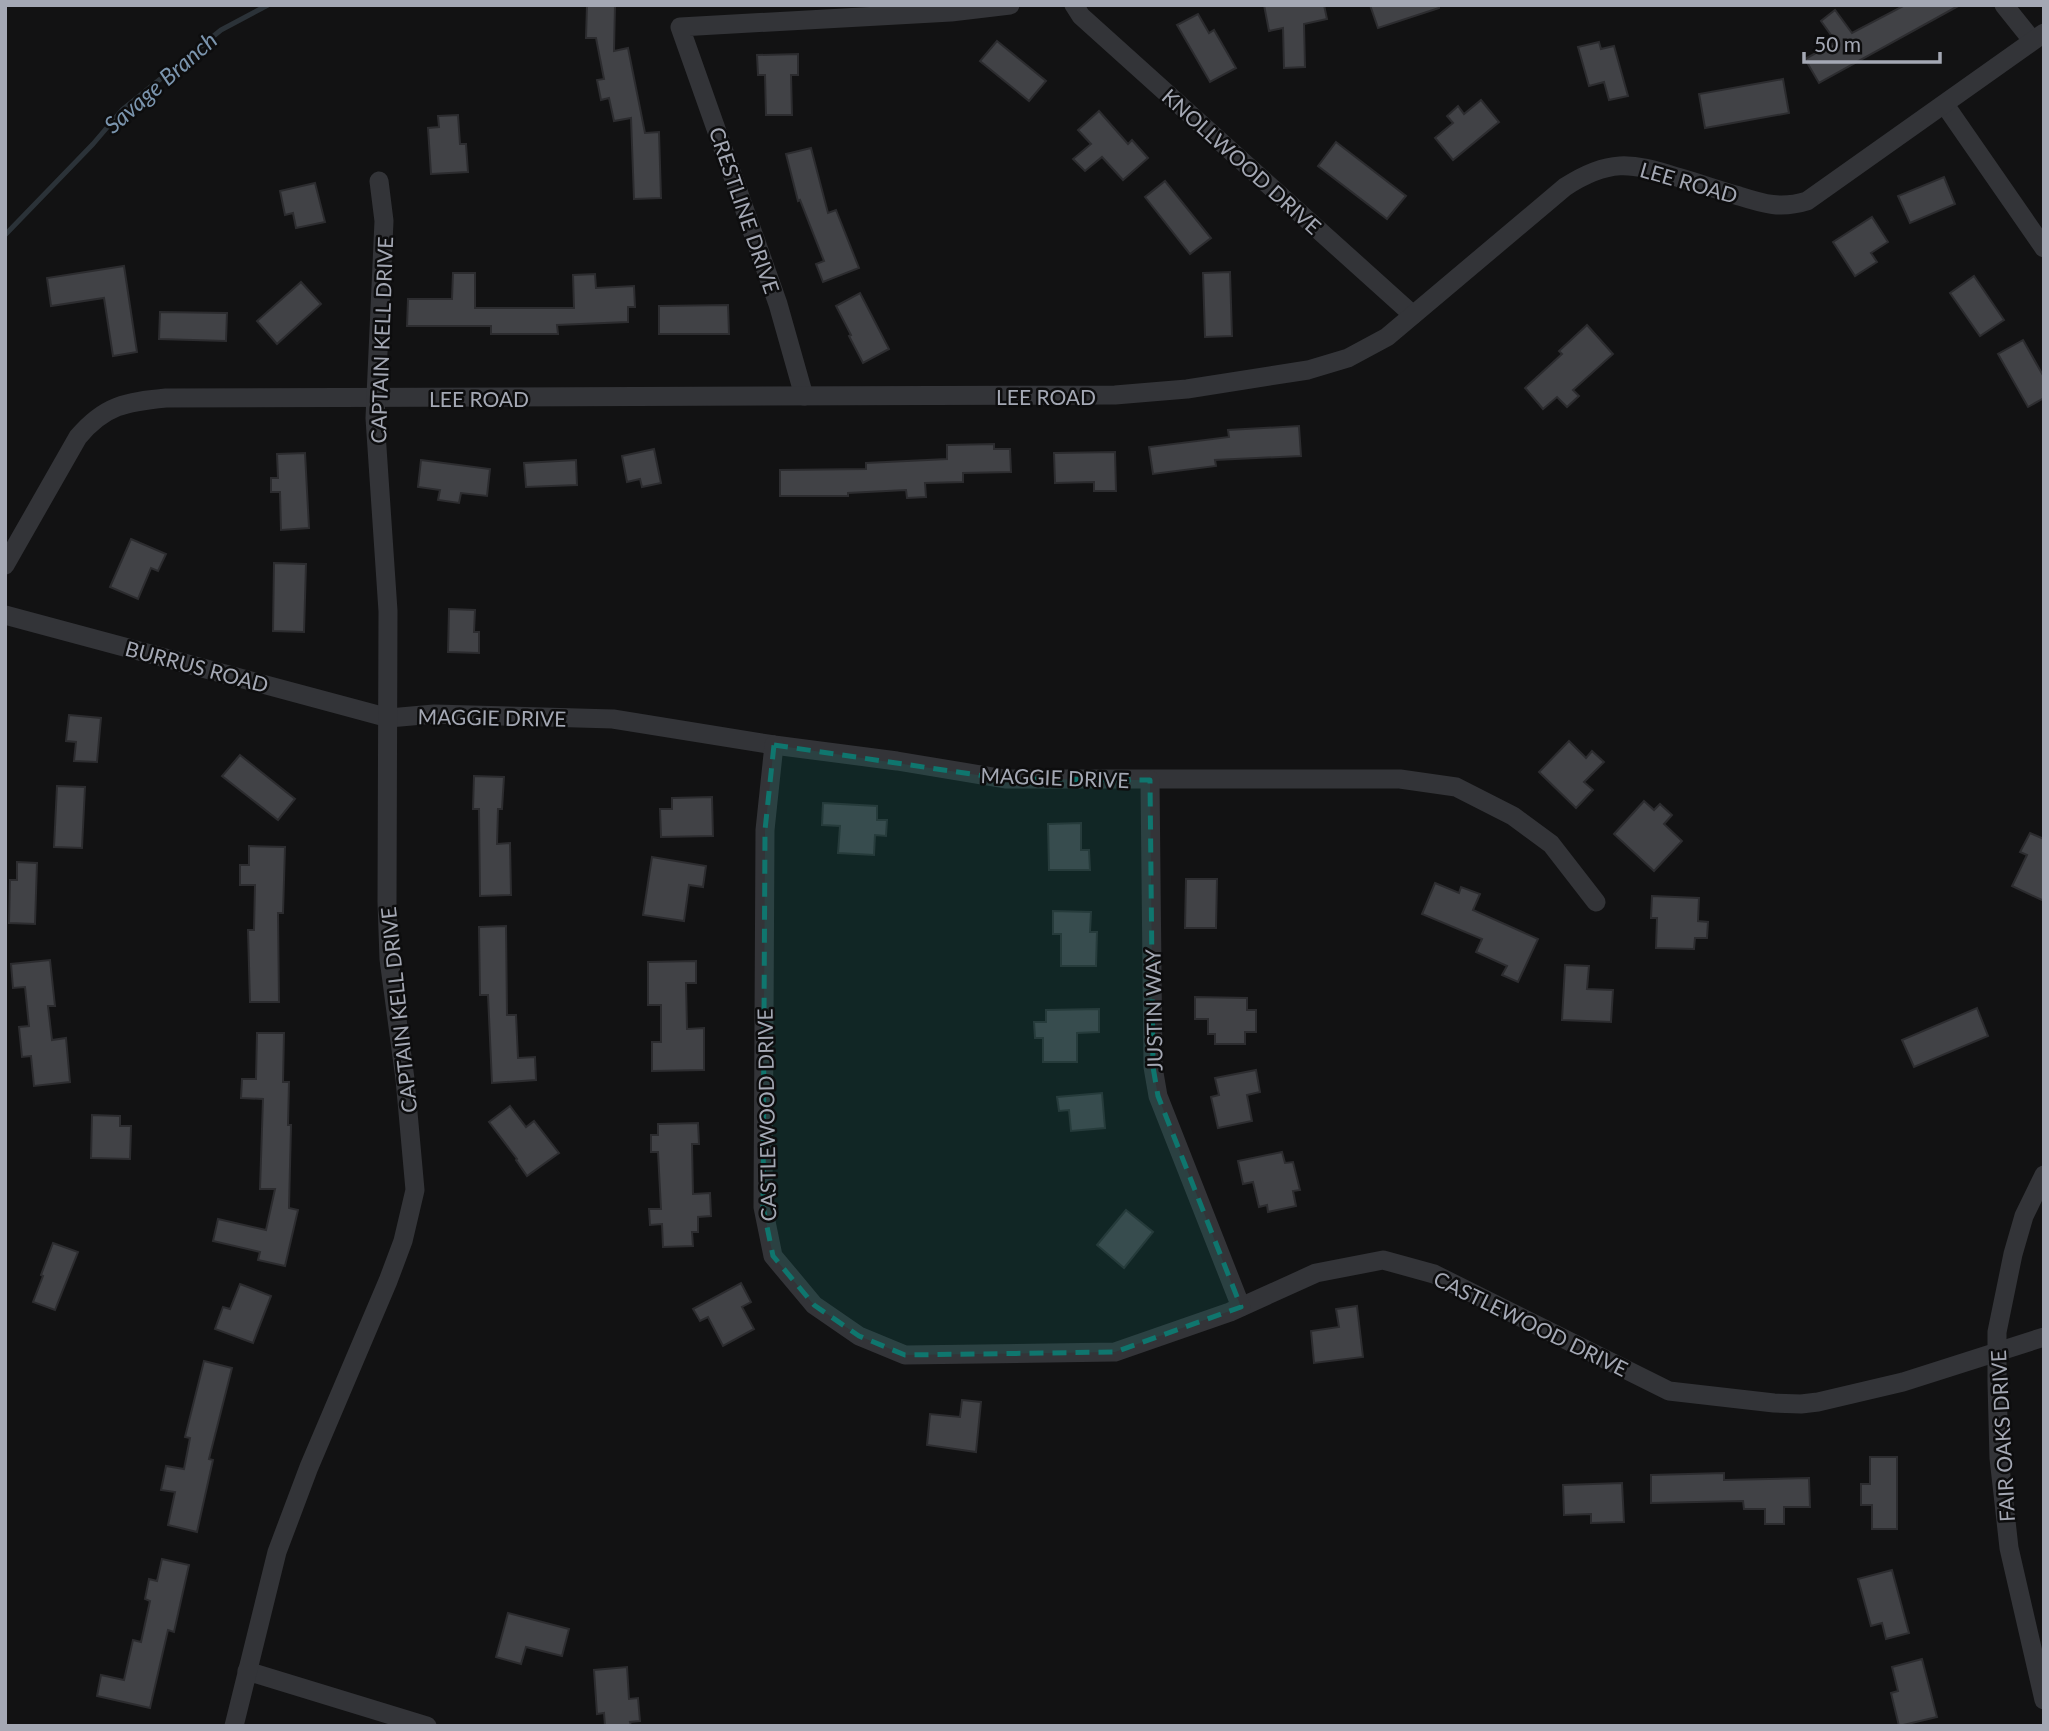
<svg xmlns="http://www.w3.org/2000/svg" width="2049" height="1731" viewBox="0 0 2049 1731" font-family="Lato,sans-serif">
  <rect width="100%" height="100%" fill="#121213"/>
  <g fill="none" stroke-linecap="round" stroke-linejoin="round">
    <!-- stream -->
    <path stroke="#2b3238" stroke-width="5" d="M5 235 93 144 122 110 221 30 268 5"/>
  </g>
  <!-- building -->
  <g fill="#414246" stroke="#2c2c2f" stroke-width="2">
    <path d="M587 5H615L614 51 628 48 645 133 659 132 661 198 634 199 631 118 614 121 609 98 601 100 597 80 604 79 596 38H586Z"/>
    <path d="M1264 5H1324L1327 19 1304 24 1305 67 1284 68 1283 28 1269 31Z"/>
    <path d="M1370 5H1439V8L1378 28Z"/>
    <path d="M1905 5H1960L1819 83 1805 59 1836 42 1821 21 1835 10 1852 33Z"/>
    <path d="M1198 14 1209 33 1214 30 1236 68 1210 82 1177 25Z"/>
    <path d="M997 41 1046 81 1029 101 980 61Z"/>
    <path d="M1599 42 1601 49 1614 46 1628 96 1609 100 1604 82 1589 86 1578 47Z"/>
    <path d="M798 54V75H791L792 115H766L765 75H758L757 55Z"/>
    <path d="M1783 79 1789 113 1705 128 1699 94Z"/>
    <path d="M1481 100 1499 122 1453 160 1435 138 1453 123 1447 116 1458 106 1464 114Z"/>
    <path d="M1099 111 1128 144 1132 140 1148 158 1123 180 1102 157 1085 171 1073 159 1091 144 1078 130Z"/>
    <path d="M458 115 460 144H466L468 172 431 174 428 128 439 127 438 116Z"/>
    <path d="M1336 142 1406 196 1387 219 1318 166Z"/>
    <path d="M811 148 828 213 836 210 859 268 823 282 816 264 824 261 800 200 798 201 786 154Z"/>
    <path d="M1944 177 1955 204 1910 223 1898 196Z"/>
    <path d="M1165 181 1211 238 1190 254 1145 197Z"/>
    <path d="M315 183 325 222 296 228 293 213 285 215 280 191Z"/>
    <path d="M1872 217 1888 242 1871 253 1877 262 1855 276 1833 242Z"/>
    <path d="M124 266 137 352 113 356 104 298 51 306 47 278Z"/>
    <path d="M1230 272 1232 336 1205 337 1203 273Z"/>
    <path d="M453 273H475V308H574L573 275 595 274 596 288 634 286 635 307H628V322L557 325 558 334H491V326H407L408 299H452Z"/>
    <path d="M1974 276 2004 320 1980 336 1950 293Z"/>
    <path d="M301 282 321 304 277 344 257 321Z"/>
    <path d="M860 293 889 349 863 363 849 336 851 335 836 306Z"/>
    <path d="M728 305 729 334H659V306Z"/>
    <path d="M160 312 227 313 226 341 159 339Z"/>
    <path d="M1587 325 1613 354 1573 390 1579 396 1567 407 1557 397 1543 409 1525 388 1562 354 1559 351Z"/>
    <path d="M2023 340 2044 377V398L2028 407 1998 354Z"/>
    <path d="M1299 426 1301 456 1215 460 1216 466 1153 474 1149 447 1229 437 1228 430Z"/>
    <path d="M994 444V449H1010L1011 472 963 473V482L925 483 926 497 907 498 906 490 848 493V496H780V470L866 469V463L947 459V445Z"/>
    <path d="M654 449 661 483 642 487 640 479 627 482 622 456Z"/>
    <path d="M1115 452 1116 491H1094V482L1055 483 1054 453Z"/>
    <path d="M305 453 309 528 281 530 280 492H271V478H278L277 454Z"/>
    <path d="M421 460 490 469 487 496 461 493 459 503 438 500 440 490 418 487Z"/>
    <path d="M576 460 577 485 526 487 524 463Z"/>
    <path d="M131 539 166 554 158 571 151 568 138 599 110 587Z"/>
    <path d="M274 563 306 564 304 632 273 631Z"/>
    <path d="M449 609 475 610 474 632H479V653L448 652Z"/>
    <path d="M69 715 101 718 97 762 74 761 76 742 66 741Z"/>
    <path d="M1569 741 1586 758 1592 751 1604 762 1584 782 1593 790 1576 808 1539 772Z"/>
    <path d="M240 755 295 799 278 820 222 776Z"/>
    <path d="M474 776 504 777 502 809H498L497 844 510 843 511 895 480 896 479 809H473Z"/>
    <path d="M57 786 85 787 82 848 54 847Z"/>
    <path d="M712 797 713 836 661 837 660 809H672V798Z"/>
    <path d="M1644 801 1654 810 1660 804 1672 815 1664 824 1682 841 1654 871 1614 834Z"/>
    <path d="M823 803 877 806V820H887L886 836 875 835 874 855 838 853 840 826 822 825Z"/>
    <path d="M1081 823V850H1089L1090 870H1049L1048 824Z"/>
    <path d="M2030 833 2044 839V901L2012 886 2027 855 2020 852Z"/>
    <path d="M249 846 285 847 283 913H278L279 1002H250L248 930H254L255 885H240V865H249Z"/>
    <path d="M652 857 706 866 703 887 689 885 684 921 643 915Z"/>
    <path d="M17 862 37 863 35 924 9 923 10 880H17Z"/>
    <path d="M1186 879H1217L1216 928H1185Z"/>
    <path d="M1435 883 1459 893 1461 887 1480 894 1473 910 1538 939 1518 982 1502 975 1507 966 1476 952 1482 939 1422 914Z"/>
    <path d="M1652 896 1699 898 1698 921 1708 922 1707 938H1695L1694 949 1656 948 1657 918H1651Z"/>
    <path d="M1053 911 1091 912 1090 932H1097L1096 966H1061V934H1053Z"/>
    <path d="M506 926 507 1015H516L518 1058 535 1057 536 1080 492 1083 488 995H480L479 927Z"/>
    <path d="M50 960 55 1006H48L52 1040 66 1038 70 1082 34 1086 31 1056 22 1057 19 1027 29 1026 25 987 13 988 11 964Z"/>
    <path d="M696 961V983H686L687 1029 704 1028V1070L652 1071V1042H661V1005H648V962Z"/>
    <path d="M1565 965 1589 966 1587 989 1613 990 1611 1022 1562 1020Z"/>
    <path d="M1195 997 1247 998V1010H1256V1032H1245V1044H1215V1034H1208V1019H1195Z"/>
    <path d="M1977 1008 1988 1036 1914 1067 1902 1040Z"/>
    <path d="M1099 1009V1032L1077 1033V1062H1043V1038H1035L1034 1022H1046V1010Z"/>
    <path d="M257 1033H284L283 1082H289L288 1125H291L289 1208 298 1210 285 1266 258 1260 260 1252 213 1241 218 1219 266 1230 275 1189H260L263 1099 241 1098 242 1079H256Z"/>
    <path d="M1256 1070 1260 1092 1247 1095 1252 1121 1218 1128 1211 1097 1219 1095 1215 1078Z"/>
    <path d="M1102 1093 1105 1128 1071 1131 1069 1110 1059 1111 1057 1097Z"/>
    <path d="M510 1106 526 1127 534 1121 559 1153 527 1176 516 1160 517 1159 489 1122Z"/>
    <path d="M92 1115 120 1116V1126H131L130 1159 91 1158Z"/>
    <path d="M698 1123 699 1144H692L693 1194 710 1193 711 1216 698 1217V1232H692L693 1246 663 1247 662 1224 650 1225 649 1209H661L658 1152H651V1135H658V1124Z"/>
    <path d="M1282 1152 1285 1163 1293 1162 1300 1190 1293 1191 1296 1206 1268 1212 1267 1205 1259 1207 1253 1182 1243 1184 1238 1161Z"/>
    <path d="M1126 1210 1153 1232 1124 1268 1097 1245Z"/>
    <path d="M53 1243 78 1252 55 1310 33 1302 43 1276 41 1275Z"/>
    <path d="M741 1283 751 1302 742 1307 754 1329 723 1346 708 1317 700 1321 693 1309Z"/>
    <path d="M240 1284 271 1296 253 1343 215 1329 223 1307 230 1309Z"/>
    <path d="M1357 1306 1363 1357 1314 1363 1311 1331 1339 1327 1336 1309Z"/>
    <path d="M204 1361 232 1368 209 1459 213 1460 197 1532 168 1525 175 1492 161 1490 166 1466 184 1469 190 1438 185 1437Z"/>
    <path d="M962 1400 981 1402 976 1452 927 1445 930 1414 960 1417Z"/>
    <path d="M1870 1457H1897V1529H1872V1505H1861V1484H1870Z"/>
    <path d="M1724 1473V1480L1809 1478 1810 1507H1784V1524H1765V1509H1744L1743 1501 1651 1503V1475Z"/>
    <path d="M1622 1483 1624 1522 1591 1523V1514L1564 1515 1563 1485Z"/>
    <path d="M162 1559 189 1565 174 1632 168 1630 150 1708 97 1696 101 1675 124 1680 133 1640 141 1642 150 1601 145 1599 149 1579 157 1581Z"/>
    <path d="M1892 1570 1909 1633 1886 1639 1882 1623 1871 1626 1858 1579Z"/>
    <path d="M508 1613 569 1629 562 1656 526 1647 521 1664 496 1657Z"/>
    <path d="M1922 1659 1937 1717 1899 1726 1891 1693 1898 1691 1892 1667Z"/>
    <path d="M627 1667 629 1699 638 1698 640 1721 630 1722 631 1726H605L604 1713 597 1714 594 1670Z"/>
  </g>
  <g fill="none" stroke-linecap="round" stroke-linejoin="round">
    <!-- minor -->
    <g stroke="#333438" stroke-width="19">
      <path d="M1074 5 1081 16 1413 315"/>
      <path d="M2004 5 2032 40"/>
      <path d="M1945 105 2044 248"/>
      <path d="M804 396 778 304 680 27 951 12 1010 5"/>
      <path d="M5 565 78 437C105 405 126 402 166 398L1115 395 1187 389 1308 370 1348 358 1387 337 1565 187C1608 159 1631 162 1677 177 1698 183 1718 190 1739 196 1764 204 1781 209 1807 201L2044 33"/>
      <path d="M5 615 389 718 434 714 613 719 774 745 897 761 1005 779H1400L1456 787 1513 816 1551 844 1596 902"/>
      <path d="M774 745 765 830 763 1207 773 1256 814 1305 859 1336 905 1355 1115 1352 1230 1312 1316 1273 1383 1260 1434 1274 1669 1391 1774 1403 1801 1404 1818 1402 1903 1382 2044 1337"/>
      <path d="M1150 780 1153 1067 1158 1096 1241 1307"/>
      <path d="M2044 1175 2024 1216 2013 1254 1997 1332V1382L1999 1458 2009 1548 2044 1700"/>
      <path d="M247 1671 427 1726"/>
      <path d="M234 1726 277 1552 309 1467 388 1281 403 1241 415 1190 405 1079 389 959 387 902 388 611 375 418 384 221 379 181"/>
    </g>
  </g>
  <!-- marked area -->
  <path fill="#0f766e" fill-opacity="0.2" stroke="#0f766e" stroke-width="5" stroke-dasharray="14 9" stroke-linejoin="round" d="M774 745 1005 779 1150 780 1153 1067 1158 1096 1241 1307 1115 1352 905 1355 859 1336 814 1305 773 1256 763 1207 765 830Z"/>
  <g text-anchor="middle" dominant-baseline="central" stroke-width="5" stroke-linejoin="round" paint-order="stroke">
    <!-- street labels -->
    <g font-size="21" fill="#a4a8b4" stroke="#0d0d0e">
      <text transform="translate(1242 161) rotate(42)">KNOLLWOOD DRIVE</text>
      <text transform="translate(1689 182) rotate(16)">LEE ROAD</text>
      <text transform="translate(745 210) rotate(71)">CRESTLINE DRIVE</text>
      <text transform="translate(381 340) rotate(-88)">CAPTAIN KELL DRIVE</text>
      <text x="1046" y="396">LEE ROAD</text>
      <text x="479" y="398">LEE ROAD</text>
      <text transform="translate(197 666) rotate(15)">BURRUS ROAD</text>
      <text transform="translate(492 717) rotate(1)">MAGGIE DRIVE</text>
      <text transform="translate(1055 777) rotate(2)">MAGGIE DRIVE</text>
      <text transform="translate(398 1010) rotate(-96)">CAPTAIN KELL DRIVE</text>
      <text transform="translate(1153 1010) rotate(-91)">JUSTIN WAY</text>
      <text transform="translate(766 1115) rotate(-91)">CASTLEWOOD DRIVE</text>
      <text transform="translate(1531 1323) rotate(26)">CASTLEWOOD DRIVE</text>
      <text transform="translate(2002 1436) rotate(-93)">FAIR OAKS DRIVE</text>
    </g>
    <!-- water labels -->
    <g font-size="23" font-style="italic" fill="#7b95ae" stroke="#0d0d0e">
      <text transform="translate(160 82) rotate(-41)">Savage Branch</text>
    </g>
  </g>
  <!-- border -->
  <rect width="2049" height="1731" fill="none" stroke="#a4a8b4" stroke-width="14"/>
  <!-- scale -->
  <path d="M1804 52v10h136v-10" fill="none" stroke="#a4a8b4" stroke-width="3.5"/>
  <text x="1814" y="52" font-size="21" fill="#a4a8b4" stroke="#0d0d0e" stroke-width="5" paint-order="stroke">50 m</text>
</svg>
